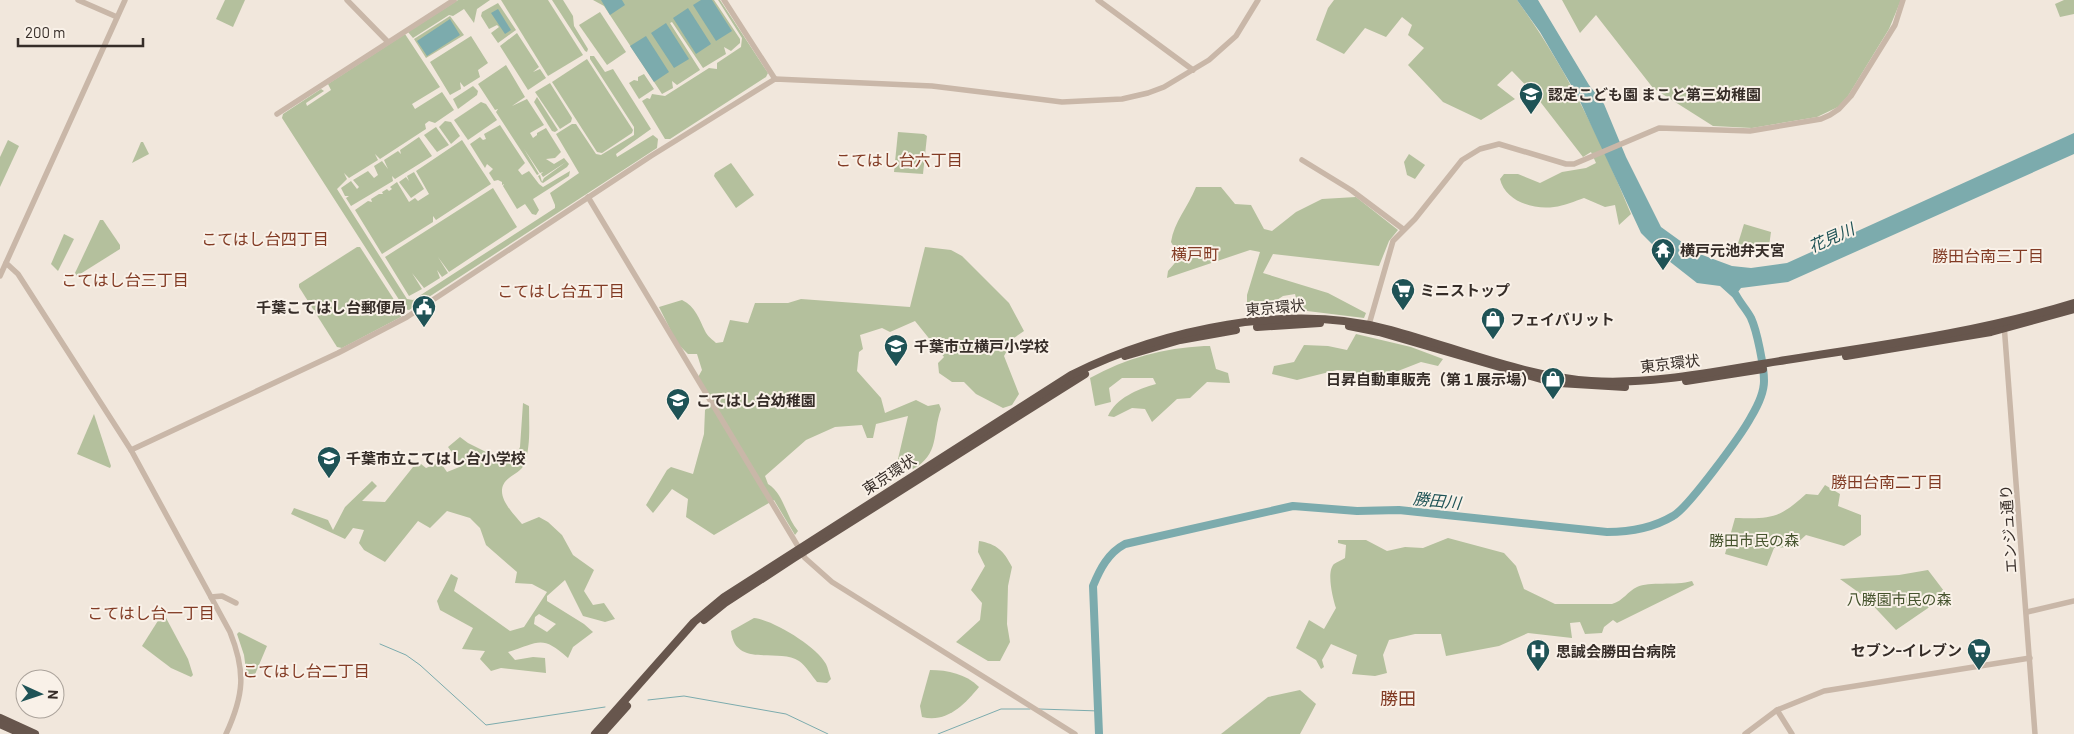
<svg xmlns="http://www.w3.org/2000/svg" width="2074" height="734" viewBox="0 0 2074 734" font-family="Barlow,'Noto Sans JP',sans-serif">
  <rect width="100%" height="100%" fill="#f1e7dc"/>
  <!-- green -->
  <g fill="#b4c09d" fill-rule="evenodd">
    <path d="M225 0H245L233 27 216 19Z"/>
    <path d="M458 0H490L477 9 474 23 464 9 453 16 449 15 413 38 408 32Z"/>
    <path d="M501 0H548L583 55 548 76Z"/>
    <path d="M552 0H563L573 16 574 26 588 49 587 52 585 51Z"/>
    <path d="M593 0H714L740 39V43L731 51 724 47 726 54 703 68 672 22 670 23 700 70 677 85 672 81 673 88 662 94 604 6Z"/>
    <path d="M718 0H720L768 73 766 77 670 139H665L642 101 647 98 650 99 652 94 665 96 709 68 717 69V63L741 47 742 38Z"/>
    <path d="M1334 0H1517C1565 66 1600 138 1631 214L1619 225 1615 205 1605 207 1584 198C1575 201 1564 206 1554 207 1533 210 1505 201 1500 179L1504 174H1518L1540 183 1562 172 1586 168 1596 163 1591 152 1583 157 1535 95 1512 71 1497 85 1515 99 1481 120 1443 102 1408 65 1424 48 1408 35 1412 25 1402 17 1386 37 1365 28 1344 54 1316 40 1328 8Z"/>
    <path d="M1562 0H1901L1889 29 1848 96 1838 107 1817 117 1752 128 1713 126 1653 88 1596 15 1580 33Z"/>
    <path d="M2064 0H2074V14L2060 17 2055 4Z"/>
    <path d="M498 3 516 30 498 43 491 33 499 27 497 25 489 29 481 16 482 12Z"/>
    <path d="M600 12 626 52 607 65 579 25Z"/>
    <path d="M450 16 464 35 426 58 414 39Z"/>
    <path d="M517 33 539 67 533 72 540 69 546 78 528 90 500 46Z"/>
    <path d="M405 34 440 87 412 104 415 109 442 92 454 110 435 123 429 121 425 124 426 129 380 159 375 154 378 160 349 178 344 173 347 179 337 189 407 299 413 300 555 208V205L550 193 579 173 556 134 572 124H576L596 154 601 155 634 135V127L590 59V56H594L605 72 613 69 651 129 616 154 617 157 653 135 658 139 657 148 409 310 405 309 282 118 283 114 321 89 324 91 306 103 307 106 331 90 328 84Z"/>
    <path d="M471 36 488 63 478 70 480 77 464 87 460 82 461 89 450 95 430 62Z"/>
    <path d="M587 59 633 130 632 133 602 153 597 152 552 82Z"/>
    <path d="M506 65 525 97 512 106 527 99 544 125 530 133 533 138 537 135V133L546 128 561 152 555 158 546 159 554 164 564 158 569 164 567 167 543 183 541 182 538 176 540 175 542 182 544 178 566 162 543 177 541 174 543 172 540 173 524 149 539 174 537 175 496 112 498 109 495 110 478 84Z"/>
    <path d="M644 74 654 89 639 99 629 83 634 80 638 81V77Z"/>
    <path d="M550 83 572 118 571 122 560 129 535 92Z"/>
    <path d="M473 86 478 91 477 95 458 109 453 99Z"/>
    <path d="M537 97 558 130 555 132 552 131 534 102Z"/>
    <path d="M481 102 486 104 497 120 468 140 454 120Z"/>
    <path d="M445 121 451 122 460 136 451 144 439 127Z"/>
    <path d="M500 125 525 163 518 170 522 175 529 171 539 184 543 187 570 171 569 176 533 199 539 210 536 215 532 214 525 204 517 209 503 186 504 184 502 185V182L498 180 494 181 489 173 493 169 487 164 485 168 470 144 480 137 483 140 486 139 484 134Z"/>
    <path d="M436 127 449 145 437 152 424 135Z"/>
    <path d="M898 132 924 134 927 136 923 174 894 172Z"/>
    <path d="M419 137 432 156 395 179 392 176 393 181 351 206 346 198 349 196H345L341 188 351 181 357 189 359 187 353 180 368 171 374 178 378 175 374 166 382 161 388 169 384 160 398 151 401 154 400 150Z"/>
    <path d="M8 140 19 146 0 187V157Z"/>
    <path d="M462 140 491 184 436 220 433 216V222L382 254 355 210 368 201 372 202 371 199 379 194H383L382 192 387 189 389 191 392 189 390 187 397 182 409 202 415 198 418 201 429 194 416 171Z"/>
    <path d="M141 142H143L149 154 132 163Z"/>
    <path d="M1409 154 1425 165 1415 179 1407 175 1404 162Z"/>
    <path d="M731 163 754 195 736 208 714 176 715 173Z"/>
    <path d="M414 172 424 189 411 198 399 182 406 177 409 181 407 176Z"/>
    <path d="M1196 187H1221L1235 204 1251 205 1264 229 1272 231 1296 212 1322 199 1356 197 1398 230 1389 241 1379 266 1273 254 1263 273 1328 293 1366 313 1364 318 1299 310 1295 294 1283 296 1274 302 1253 301 1247 308V295L1260 252 1250 250 1167 278 1168 271 1180 257 1171 242C1174 222 1188 207 1196 187Z"/>
    <path d="M493 188 517 227 449 272 438 257 448 273 442 277 437 270 440 278 424 288 412 273 422 289 409 296 385 257Z"/>
    <path d="M100 220H103L120 245V249L77 276 75 273Z"/>
    <path d="M1744 224 1771 232 1768 253 1736 250Z"/>
    <path d="M64 234 74 239 58 271 51 264Z"/>
    <path d="M357 247H360L402 312 401 317 342 348 337 347 299 287V284Z"/>
    <path d="M925 247 951 250 962 256 1009 303 1024 331 1014 338 1004 356 1019 394 1012 405 1003 408 976 394 964 382H952L939 373 938 363 944 357 915 321 890 332 882 328 860 335 863 349 859 352 857 371 881 398 885 413 916 400 928 406 939 404 941 409C932 434 940 454 913 469L898 459 908 416 876 424 873 438H867L862 425 835 427 806 440 765 476 768 484C784 494 786 517 798 531L795 535 774 500 714 535 686 517 688 499 672 489 653 513 646 505 667 470 671 467 693 474 704 434 705 410 713 402 697 379 702 370 697 354H688L677 343 659 307 682 300C696 307 699 319 705 331 707 336 713 340 716 343L723 342 730 320 748 323 755 303H788L801 299 910 307Z"/>
    <path d="M1356 334 1411 347 1443 359 1438 366 1421 362 1398 371 1362 377 1348 371 1337 370 1297 380 1272 374 1274 366 1294 362 1304 345 1328 346 1347 350Z"/>
    <path d="M1204 346H1210L1216 369 1228 373 1230 383 1207 382 1190 398 1177 399 1152 422 1145 409 1132 408 1114 417 1108 416C1116 398 1138 389 1156 384L1153 378H1122L1109 388 1111 402 1095 406 1090 378C1126 358 1164 348 1204 346Z"/>
    <path d="M523 403 529 406C529 425 531 447 524 465 522 470 514 474 509 478 491 492 512 512 522 524L539 517 548 522 562 535 573 555 594 570 584 591 593 605 604 603 615 619 605 622 583 616 565 580 547 596V601L584 624 593 632 573 647 568 658C541 634 539 643 508 652L515 660 533 657 545 658 546 673 501 668 491 671 480 659 485 651 462 649 473 628 440 610 437 601 451 574 458 578 454 591 510 631 524 627 547 592 532 584 515 583 517 572 486 545 480 528 470 518 447 511 430 528 418 521 385 562 364 550 359 543 364 530 353 528 345 539 291 514 294 508 328 520 333 530 345 507 372 481 377 486 362 501 385 502 413 467 421 464 426 468 440 462 447 472 462 466 448 447 460 437 468 443 512 465 520 447ZM539 614 556 624 547 632 534 624 535 617Z"/>
    <path d="M94 414 111 466 110 468 77 454Z"/>
    <path d="M1825 485 1840 494 1838 506 1861 515V535L1844 546 1806 535 1793 547 1774 548 1767 566 1725 554 1735 518C1770 519 1779 519 1806 494L1818 495Z"/>
    <path d="M1448 538 1504 553 1516 566 1524 589 1555 604H1612C1623 601 1628 591 1637 587 1649 581 1675 586 1692 581L1694 585 1617 623 1613 620 1604 627 1602 633 1585 634 1580 622 1570 623 1572 638 1528 633 1499 646 1446 656 1441 634H1415L1389 640 1383 655 1387 673 1375 676 1352 674 1357 655 1331 644 1322 660 1324 667 1321 669 1316 660 1296 648 1309 620 1324 629 1336 608C1333 599 1326 572 1334 564 1337 562 1342 560 1345 558L1346 545 1338 543V540H1366L1387 551 1405 547 1423 548Z"/>
    <path d="M979 541C997 544 1004 551 1012 567L1008 586 1007 624 1010 642 1000 661H988L956 642 980 620 982 603 971 590 985 566 978 552Z"/>
    <path d="M1928 570 1947 595 1896 630 1865 597 1840 579 1899 575Z"/>
    <path d="M161 616H165L188 659 193 675 191 677 171 668 142 646Z"/>
    <path d="M754 618C773 620 816 646 826 664 828 668 829 674 831 679L827 683 817 682C812 676 806 666 799 661 779 647 735 669 731 631Z"/>
    <path d="M239 632 267 646 253 679 247 677 244 655 237 634Z"/>
    <path d="M930 670C948 670 966 674 979 687 964 705 947 723 922 717L920 706Z"/>
    <path d="M1300 690 1316 704 1300 734H1221L1268 697Z"/>
  </g>
  <!-- water -->
  <g fill="#7cabad">
    <path d="M601 0H622L625 5 610 15Z"/>
    <path d="M701 0H712L732 31 716 41 693 5Z"/>
    <path d="M1517 0H1538L1589 85 1604 104 1626 157 1661 227 1697 253 1732 266 1751 268 1787 263 2074 133V154L1788 282 1741 288 1738 292 1740 304 1720 286 1697 283 1669 261 1641 233 1577 95 1540 32Z"/>
    <path d="M688 8 711 44 696 54 673 18Z"/>
    <path d="M498 9 511 30 505 34 491 13Z"/>
    <path d="M450 19 460 35 427 56 417 41Z"/>
    <path d="M666 23 689 59 674 68 651 33Z"/>
    <path d="M646 36 669 72 654 82 630 46Z"/>
  </g>
  <g fill="none" stroke-linecap="round" stroke-linejoin="round">
    <!-- stream -->
    <g stroke="#7cabad" stroke-width="1">
      <path d="M380 644 406 655 420 665 486 725 605 707"/>
      <path d="M648 700 684 696 786 714 828 734"/>
      <path d="M1039 709 1099 711"/>
      <path d="M938 734 1001 709H1030"/>
    </g>
    <!-- river -->
    <path stroke="#7cabad" stroke-width="8" d="M1099 734 1093 586C1100 569 1108 553 1125 544L1293 506 1357 511 1399 510 1607 532C1630 532 1653 528 1673 516 1688 508 1742 434 1751 417 1757 407 1764 393 1764 381 1764 366 1757 331 1751 318 1747 310 1740 303 1736 295"/>
    <!-- tertiary -->
    <g stroke="#c9b7a8" stroke-width="5.5">
      <path d="M78 0 117 17"/>
      <path d="M347 0 388 42"/>
      <path d="M724 0 775 79"/>
      <path d="M1098 0 1193 70"/>
      <path d="M277 114 454 0"/>
      <path d="M1302 160 1351 190 1403 229"/>
      <path d="M588 197 805 558 832 582 1075 734"/>
      <path d="M6 263 18 274 131 450 230 632C246 672 244 695 226 734"/>
      <path d="M0 276 125 0"/>
      <path d="M2004 324 2035 734"/>
      <path d="M1368 328 1393 241 1415 219 1462 160 1480 149 1499 144 1566 164H1574L1659 128 1750 131 1821 119 1830 115 1839 109 1851 96 1895 25 1903 0"/>
      <path d="M131 450 338 353 407 317 651 156 775 79 932 86 1062 102 1122 99 1148 93 1164 87 1209 60 1236 36 1258 0"/>
      <path d="M211 597 222 596 236 603"/>
      <path d="M2027 612 2074 601"/>
      <path d="M1777 710 1792 734"/>
      <path d="M1745 734 1777 710 1824 691 2030 658"/>
    </g>
    <!-- trunk -->
    <g stroke="#67564d" stroke-width="8">
      <path d="M1349 326 1379 332 1548 381"/>
      <path d="M1257 327 1320 323"/>
      <path d="M1125 356 1180 340 1236 330"/>
      <path d="M1846 356 1991 332 2074 309"/>
      <path d="M1686 381 1763 369"/>
      <path d="M1559 383 1625 387"/>
      <path d="M704 620 725 603 794 558 1085 374"/>
      <path d="M0 718 35 734"/>
      <path d="M0 724 22 734"/>
      <path d="M595 734 694 622 724 597 1071 375C1164 329 1289 302 1391 330 1457 348 1522 376 1591 381 1656 385 1721 370 1786 360 1882 345 1980 332 2074 303"/>
      <path d="M602 734 627 706"/>
    </g>
  </g>
  <!-- icons -->
  <defs>
    <g id="school-pin" transform="scale(1.25)"><path d="M0 17L-7.5 6A9.5 9.5 0 1 1 7.5 6Z" fill="#1f5356" stroke="#f9f1e8"/><path d="M0-5L7-2L0 1L-7-2ZM-4 1L0 2.5L4 1V4Q0 6-4 4Z" fill="#fff"/></g>
    <g id="temple-pin" transform="scale(1.25)"><path d="M0 17L-7.5 6A9.5 9.5 0 1 1 7.5 6Z" fill="#1f5356" stroke="#f9f1e8"/><path d="M0-6L5-2H3V0L6.5 2.5H4V6H1.5V3h-3V6H-4V2.5H-6.5L-3 0V-2H-5Z" fill="#fff"/></g>
    <g id="supermarket-pin" transform="scale(1.25)"><path d="M0 17L-7.5 6A9.5 9.5 0 1 1 7.5 6Z" fill="#1f5356" stroke="#f9f1e8"/><path d="M-6-5.5h2.5l.6 2H6L4.5 2H-2.5L-4.4-4H-6ZM-1.5 3.2a1.3 1.3 0 1 0 .1 0ZM3 3.2a1.3 1.3 0 1 0 .1 0Z" fill="#fff"/></g>
    <g id="civic-pin" transform="scale(1.25)"><path d="M0 17L-7.5 6A9.5 9.5 0 1 1 7.5 6Z" fill="#1f5356" stroke="#f9f1e8"/><path d="M-.6-6.5H3V-4.5H.6V-3L4-1V1h2V6H-6V1h2V-1L-.6-3ZM-1.2 2.5V6h2.4V2.5Z" fill="#fff"/></g>
    <g id="shop-pin" transform="scale(1.25)"><path d="M0 17L-7.5 6A9.5 9.5 0 1 1 7.5 6Z" fill="#1f5356" stroke="#f9f1e8"/><path d="M-5-2.5h2.3a2.7 3.5 0 0 1 5.4 0H5L5.5 6h-11ZM-1.5-2.5h3a1.5 2.3 0 0 0-3 0Z" fill="#fff"/></g>
    <g id="hospital-pin" transform="scale(1.25)"><path d="M0 17L-7.5 6A9.5 9.5 0 1 1 7.5 6Z" fill="#1f5356" stroke="#f9f1e8"/><path d="M-5-5h3v3.5h4V-5h3V5h-3V1.5h-4V5h-3Z" fill="#fff"/></g>
  </defs>
  <g fill-rule="evenodd">
    <use href="#school-pin" x="1531" y="94"/>
    <use href="#temple-pin" x="1663" y="250"/>
    <use href="#supermarket-pin" x="1403" y="290"/>
    <use href="#civic-pin" x="424" y="307"/>
    <use href="#shop-pin" x="1493" y="319"/>
    <use href="#school-pin" x="896" y="346"/>
    <use href="#shop-pin" x="1553" y="379"/>
    <use href="#school-pin" x="678" y="400"/>
    <use href="#school-pin" x="329" y="458"/>
    <use href="#supermarket-pin" x="1979" y="650"/>
    <use href="#hospital-pin" x="1538" y="651"/>
  </g>
  <g text-anchor="middle" dominant-baseline="central" stroke-width="4" stroke-linejoin="round" paint-order="stroke">
    <!-- poi labels -->
    <g font-size="15" font-weight="bold" fill="#362d28" stroke="#f9f1e8" text-anchor="start">
      <text x="1548" y="94">認定こども園 まこと第三幼稚園</text>
      <text x="1680" y="250">横戸元池弁天宮</text>
      <text x="1420" y="290">ミニストップ</text>
      <text x="406" y="307" text-anchor="end">千葉こてはし台郵便局</text>
      <text x="1510" y="319">フェイバリット</text>
      <text x="914" y="346">千葉市立横戸小学校</text>
      <text x="1536" y="379" text-anchor="end">日昇自動車販売（第１展示場）</text>
      <text x="696" y="400">こてはし台幼稚園</text>
      <text x="346" y="458">千葉市立こてはし台小学校</text>
      <text x="1962" y="650" text-anchor="end">セブン-イレブン</text>
      <text x="1556" y="651">思誠会勝田台病院</text>
    </g>
    <!-- street labels -->
    <g font-size="15" fill="#362d28" stroke="#f9f1e8">
      <text transform="translate(1275 307) rotate(-5)">東京環状</text>
      <text transform="translate(1670 363) rotate(-7)">東京環状</text>
      <text transform="translate(889 474) rotate(-33)">東京環状</text>
      <text transform="translate(2008 529) rotate(-94)">エンジュ通り</text>
    </g>
    <!-- park labels -->
    <g font-size="15" fill="#45532d" stroke="#f9f1e8">
      <text x="1754" y="540">勝田市民の森</text>
      <text x="1899" y="599">八勝園市民の森</text>
    </g>
    <!-- neighbourhood labels -->
    <g font-size="16" fill="#823b24" stroke="#f9f1e8">
      <text x="899" y="159">こてはし台六丁目</text>
      <text x="265" y="238">こてはし台四丁目</text>
      <text x="1195" y="253">横戸町</text>
      <text x="1988" y="255">勝田台南三丁目</text>
      <text x="125" y="279">こてはし台三丁目</text>
      <text x="561" y="290">こてはし台五丁目</text>
      <text x="1887" y="481">勝田台南二丁目</text>
      <text x="151" y="612">こてはし台一丁目</text>
      <text x="306" y="670">こてはし台二丁目</text>
    </g>
    <!-- water labels -->
    <g font-size="16" font-style="italic" fill="#1f5356" stroke="#f9f1e8">
      <text transform="translate(1831 237) rotate(-24)">花見川</text>
      <text transform="translate(1437 500) rotate(6)">勝田川</text>
    </g>
    <!-- quarter labels -->
    <g font-size="18" fill="#823b24" stroke="#f9f1e8">
      <text x="1398" y="698">勝田</text>
    </g>
  </g>
  <!-- north arrow -->
  <g transform="translate(40 694) rotate(93)"><circle r="24" fill="#f9f1e8" stroke="#aba39b"/>
  <path d="M0-4L9 19L0 12L-9 19Z" fill="#1f5356"/>
  <text y="-8" font-size="14" font-weight="bold" text-anchor="middle" fill="#362d28">N</text>
  </g>
  <!-- scale -->
  <path d="M18 38v8h125v-8" fill="none" stroke="#362d28" stroke-width="2.5"/>
  <text x="25" y="38" font-size="15" fill="#362d28" stroke="#f9f1e8" stroke-width="4" paint-order="stroke">200 m</text>
</svg>
